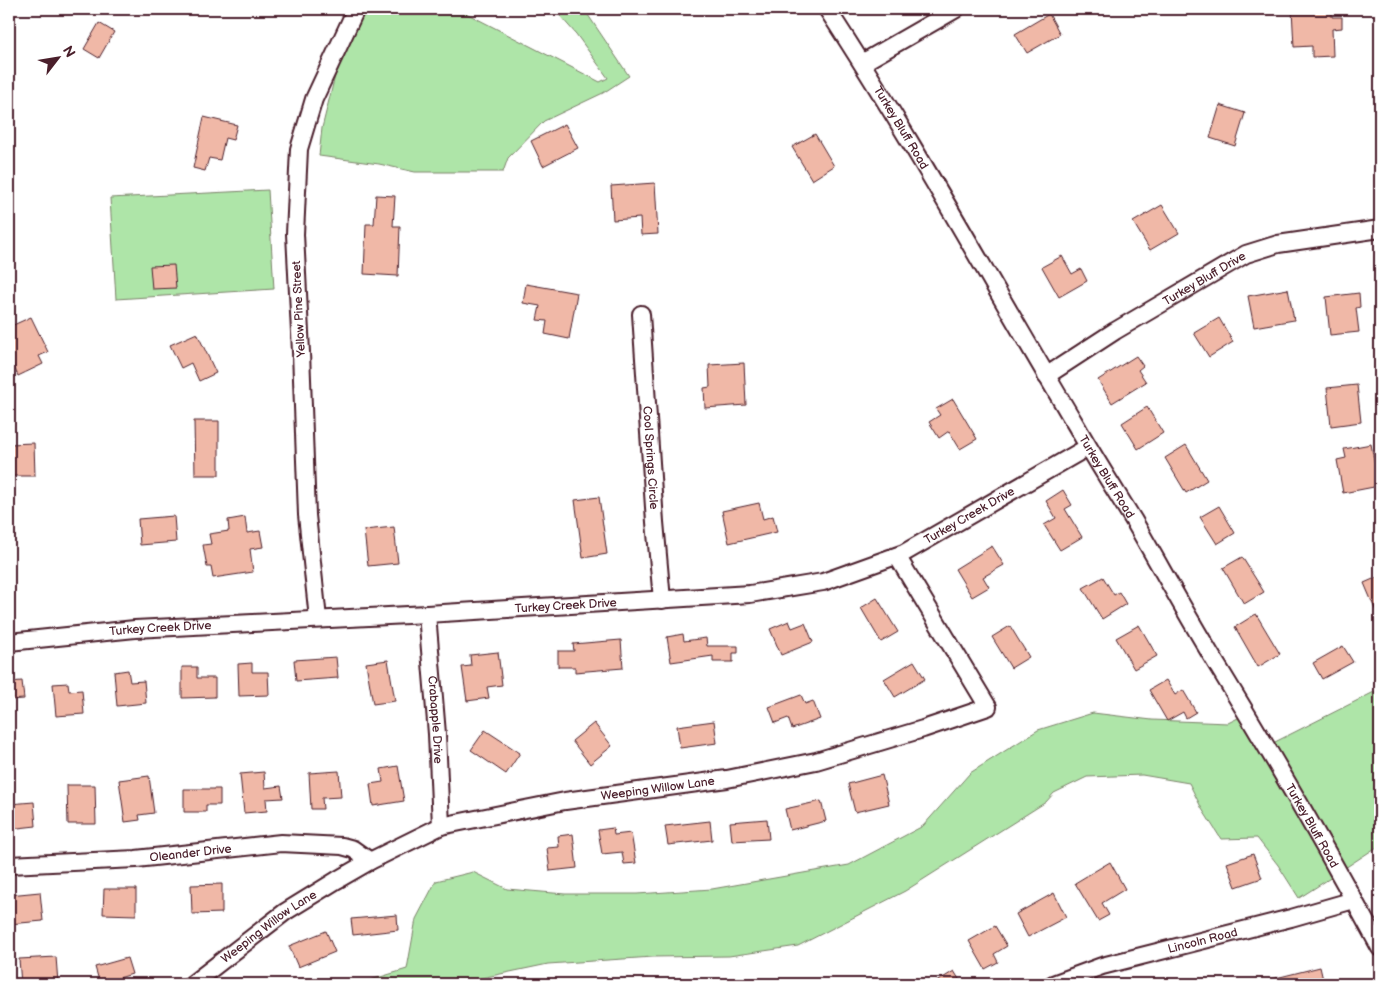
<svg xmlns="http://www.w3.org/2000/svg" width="1389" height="993" viewBox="0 0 1389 993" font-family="'Balsamiq Sans',sans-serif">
  <rect width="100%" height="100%" fill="#fff"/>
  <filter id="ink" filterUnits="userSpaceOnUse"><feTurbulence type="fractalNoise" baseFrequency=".02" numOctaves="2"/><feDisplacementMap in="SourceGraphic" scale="10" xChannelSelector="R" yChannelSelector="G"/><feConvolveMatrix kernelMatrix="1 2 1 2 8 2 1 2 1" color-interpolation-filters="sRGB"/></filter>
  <g filter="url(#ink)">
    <!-- green -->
    <g fill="#aee5a8" stroke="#7c826a">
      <path d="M364 9H458L600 82 608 78 576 34 554 9H584L629 76 603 93 544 121 508 158 503 172H415L379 164 319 156 322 128 338 64Z"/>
      <path d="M268 190 274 289 116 299 110 198Z"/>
      <path d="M1380 689V845L1345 868 1273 743Z"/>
      <path d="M1093 713 1152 720 1228 723 1240 717 1332 877 1299 898 1278 865 1257 838 1221 839 1202 809 1189 783 1142 775 1087 777 1054 793 1046 802 905 891 798 946 729 956 653 957 548 964 453 984H357L407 969 416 919 436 881 473 872 507 889 565 894H637L712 889 849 865 923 826 970 773 1038 730Z"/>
    </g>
    <!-- building -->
    <g fill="#f0b8a7" stroke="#4a1f2b">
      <path d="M1292 9H1332V17H1342V28L1332 29 1333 56 1312 57V46L1294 47Z"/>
      <path d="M1049 14 1060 34 1027 53 1015 34Z"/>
      <path d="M99 23 114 32 99 58 84 49Z"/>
      <path d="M1220 105 1245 113 1235 146 1210 138Z"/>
      <path d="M204 117 237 125 233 140 225 138 220 160 209 158 205 171 193 168Z"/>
      <path d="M565 124 578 148 543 166 531 141Z"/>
      <path d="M815 134 834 166 812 180 792 147Z"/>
      <path d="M655 183 658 234 641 235 640 218 613 220 611 186Z"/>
      <path d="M376 195 395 196 393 226H400L398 276 364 274 366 224H374Z"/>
      <path d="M1162 205 1179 233 1150 250 1133 222Z"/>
      <path d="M1062 256 1072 274 1081 269 1087 281 1059 297 1042 267Z"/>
      <path d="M174 265 176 288 152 289 150 266Z"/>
      <path d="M526 284 577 293 569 339 545 334 547 321 537 320 540 306 523 303Z"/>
      <path d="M1288 289 1294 320 1254 327 1248 296Z"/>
      <path d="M1359 293 1360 307 1356 308 1359 332 1330 335 1326 297Z"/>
      <path d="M31 317 48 352 39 356 43 364 18 376 9 355V327Z"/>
      <path d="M1219 318 1233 342 1209 357 1194 333Z"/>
      <path d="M197 333 216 373 199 381 191 363 181 368 170 345Z"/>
      <path d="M1136 356 1143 366 1138 370 1146 382 1112 403 1098 380Z"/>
      <path d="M744 363 746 405 705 408 704 388 710 387 709 365Z"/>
      <path d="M1357 385 1361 422 1331 426 1327 388Z"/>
      <path d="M953 399 977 439 960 449 949 431 939 438 929 422 940 415 936 409Z"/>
      <path d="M1147 407 1163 433 1138 449 1122 423Z"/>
      <path d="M194 421H219V475H195Z"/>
      <path d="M34 443 35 476H9V444Z"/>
      <path d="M1371 444 1379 486 1343 493 1337 460 1346 458 1344 449Z"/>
      <path d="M1186 445 1207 480 1186 493 1165 458Z"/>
      <path d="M1063 490 1072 505 1065 509 1082 537 1060 550 1044 525 1056 518 1046 501Z"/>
      <path d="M599 497 607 554 583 558 575 500Z"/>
      <path d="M759 503 763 519 773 516 777 532 729 543 722 511Z"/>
      <path d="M1219 506 1235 533 1217 544 1200 517Z"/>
      <path d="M174 516 176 542 140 545 138 519Z"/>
      <path d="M245 517 247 533 260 531 263 547 250 549 253 572 213 578 211 567H207L203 545 211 544 209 534 229 531 228 520Z"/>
      <path d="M394 527 398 563 368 566 364 530Z"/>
      <path d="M992 546 1004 565 983 577 989 587 972 597 955 569Z"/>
      <path d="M1242 557 1264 592 1244 604 1223 568Z"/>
      <path d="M1380 576V621L1364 583Z"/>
      <path d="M1103 577 1114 595 1119 592 1126 604 1102 619 1083 588Z"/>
      <path d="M877 598 898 632 881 642 861 608Z"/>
      <path d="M1256 614 1280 654 1258 667 1235 627Z"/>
      <path d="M789 621 792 628 805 623 813 642 781 655 770 629Z"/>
      <path d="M1139 625 1157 656 1134 669 1116 638Z"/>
      <path d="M1010 626 1029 657 1011 668 992 637Z"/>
      <path d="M683 634 684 641 706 638 707 646H738V653H733V662H713V656L671 662 667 637Z"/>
      <path d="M621 640 623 668 575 672V667H558V651H574L573 644Z"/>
      <path d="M1343 646 1353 662 1322 679 1313 663Z"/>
      <path d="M498 652 502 685 487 687 489 698 467 701 462 667 471 666 470 655Z"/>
      <path d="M336 657 338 678 296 681 294 660Z"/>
      <path d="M388 660 395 701 373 704 366 663Z"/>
      <path d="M914 661 925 679 895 697 884 679Z"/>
      <path d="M252 663V672H268L269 695 239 696 238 664Z"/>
      <path d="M182 667H197V678H215V697L182 698Z"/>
      <path d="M128 670 130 682 144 681 146 703 117 706 114 672Z"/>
      <path d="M1166 680 1175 695 1183 690 1196 712 1186 718 1183 712 1167 721 1149 690Z"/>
      <path d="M22 681 24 699 9 700V682Z"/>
      <path d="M68 683 69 691 82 690 84 714 56 716 53 684Z"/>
      <path d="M801 695 805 704 813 701 820 719 792 729 788 718 775 723 769 707Z"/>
      <path d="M714 721 717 743 680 748 677 726Z"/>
      <path d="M594 723 612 746 590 764 572 741Z"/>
      <path d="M485 730 520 753 506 774 471 750Z"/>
      <path d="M398 766 404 801 373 806 370 784 383 782 381 769Z"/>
      <path d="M339 771 341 797 322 798 323 809H311L309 773Z"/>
      <path d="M264 772 265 788 281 786 283 798 266 799 267 811 244 813 240 774Z"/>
      <path d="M882 775 889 804 855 812 848 784Z"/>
      <path d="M149 776 154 813 139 815 140 820 125 822 119 780Z"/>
      <path d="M67 785H95L96 824H68Z"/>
      <path d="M184 789H220V805H206V812H184Z"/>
      <path d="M821 801 826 821 790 830 785 809Z"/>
      <path d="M34 802 36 826 9 829V804Z"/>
      <path d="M767 819 769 839 732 841 730 822Z"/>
      <path d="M710 821 712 840 668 845 665 826Z"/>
      <path d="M613 828 614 835 631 833 636 863 624 864 622 852 602 854 598 830Z"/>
      <path d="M573 834 577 868 550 871 547 848 559 847 558 836Z"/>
      <path d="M1253 854 1262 878 1236 887 1227 863Z"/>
      <path d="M1110 862 1125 889 1102 903 1109 915 1098 921 1075 883Z"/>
      <path d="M222 884V913L192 914 191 885Z"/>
      <path d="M104 889H136V915L103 914Z"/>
      <path d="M40 892 43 921 9 924V895Z"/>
      <path d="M1054 893 1066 917 1028 937 1016 914Z"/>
      <path d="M397 915 398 930 353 935 351 919Z"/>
      <path d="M995 926 1007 946 994 954 998 962 985 969 969 941Z"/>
      <path d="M326 931 335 952 298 967 289 946Z"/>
      <path d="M56 957 58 983 21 984 19 959Z"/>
      <path d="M127 958 132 974 100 984 95 967Z"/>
      <path d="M1320 967 1324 984H1269L1268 980Z"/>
      <path d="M954 971 962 984H933Z"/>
    </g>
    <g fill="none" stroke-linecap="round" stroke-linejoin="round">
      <!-- minor casing -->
      <g stroke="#4a1f2b" stroke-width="20">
        <g id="minor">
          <path id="s1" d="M827 9C916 145 994 288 1077 427 1095 459 1115 490 1134 521 1163 571 1191 623 1222 673 1277 763 1330 855 1380 948"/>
          <path d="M862 63 956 9"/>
          <path id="s2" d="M641 314 655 522 662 600"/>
          <path id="s3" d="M1046 376 1115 331 1246 254 1278 244 1380 229"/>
          <path id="s4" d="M427 614 437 734 441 826"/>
          <path d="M318 619 307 515 301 352 295 234 299 149 314 99 356 9"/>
          <path id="s5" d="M9 642 135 629 427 614 750 594 823 582 904 553 1088 447"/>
          <path id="s6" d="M9 865 136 859 281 843 342 846 353 849 370 861"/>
          <path id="s7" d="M192 984 285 912 337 880 370 861 441 826 565 801 727 779 816 761 923 729 988 707 897 556"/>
          <path id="s8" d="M1053 984 1102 966 1291 918 1354 900"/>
        </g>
      </g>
      <!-- minor -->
      <use href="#minor" stroke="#fff" stroke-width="16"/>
    </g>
  </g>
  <g text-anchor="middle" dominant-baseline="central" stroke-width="4" stroke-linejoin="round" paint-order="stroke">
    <!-- street labels -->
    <g font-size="12" fill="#4a1f2b" stroke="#fff">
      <text stroke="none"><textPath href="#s1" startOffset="140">Turkey Bluff Road</textPath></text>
      <text stroke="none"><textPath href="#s3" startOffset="186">Turkey Bluff Drive</textPath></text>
      <text transform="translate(299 309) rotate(-93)">Yellow Pine Street</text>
      <text stroke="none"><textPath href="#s2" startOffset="144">Cool Springs Circle</textPath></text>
      <text stroke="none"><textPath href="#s1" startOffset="545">Turkey Bluff Road</textPath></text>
      <text stroke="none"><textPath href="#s5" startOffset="978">Turkey Creek Drive</textPath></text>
      <text stroke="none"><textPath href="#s5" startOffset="558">Turkey Creek Drive</textPath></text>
      <text stroke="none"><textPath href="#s5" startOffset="152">Turkey Creek Drive</textPath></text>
      <text stroke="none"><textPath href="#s4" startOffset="106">Crabapple Drive</textPath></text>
      <text stroke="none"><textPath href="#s7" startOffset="516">Weeping Willow Lane</textPath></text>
      <text stroke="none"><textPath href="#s1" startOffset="950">Turkey Bluff Road</textPath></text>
      <text stroke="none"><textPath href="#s6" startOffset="182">Oleander Drive</textPath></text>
      <text stroke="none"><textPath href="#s7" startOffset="96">Weeping Willow Lane</textPath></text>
      <text stroke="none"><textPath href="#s8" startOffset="156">Lincoln Road</textPath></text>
    </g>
  </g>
  <!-- margin -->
  <rect width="1389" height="993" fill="none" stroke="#fff" stroke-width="30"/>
  <rect x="15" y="15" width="1359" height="963" fill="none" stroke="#4a1f2b" stroke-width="2" filter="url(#ink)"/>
  <!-- north arrow -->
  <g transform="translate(58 58) rotate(59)" stroke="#ffffff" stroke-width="4" paint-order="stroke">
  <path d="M0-4L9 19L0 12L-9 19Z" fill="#4a1f2b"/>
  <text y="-8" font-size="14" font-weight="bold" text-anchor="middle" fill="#4a1f2b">N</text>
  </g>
</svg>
